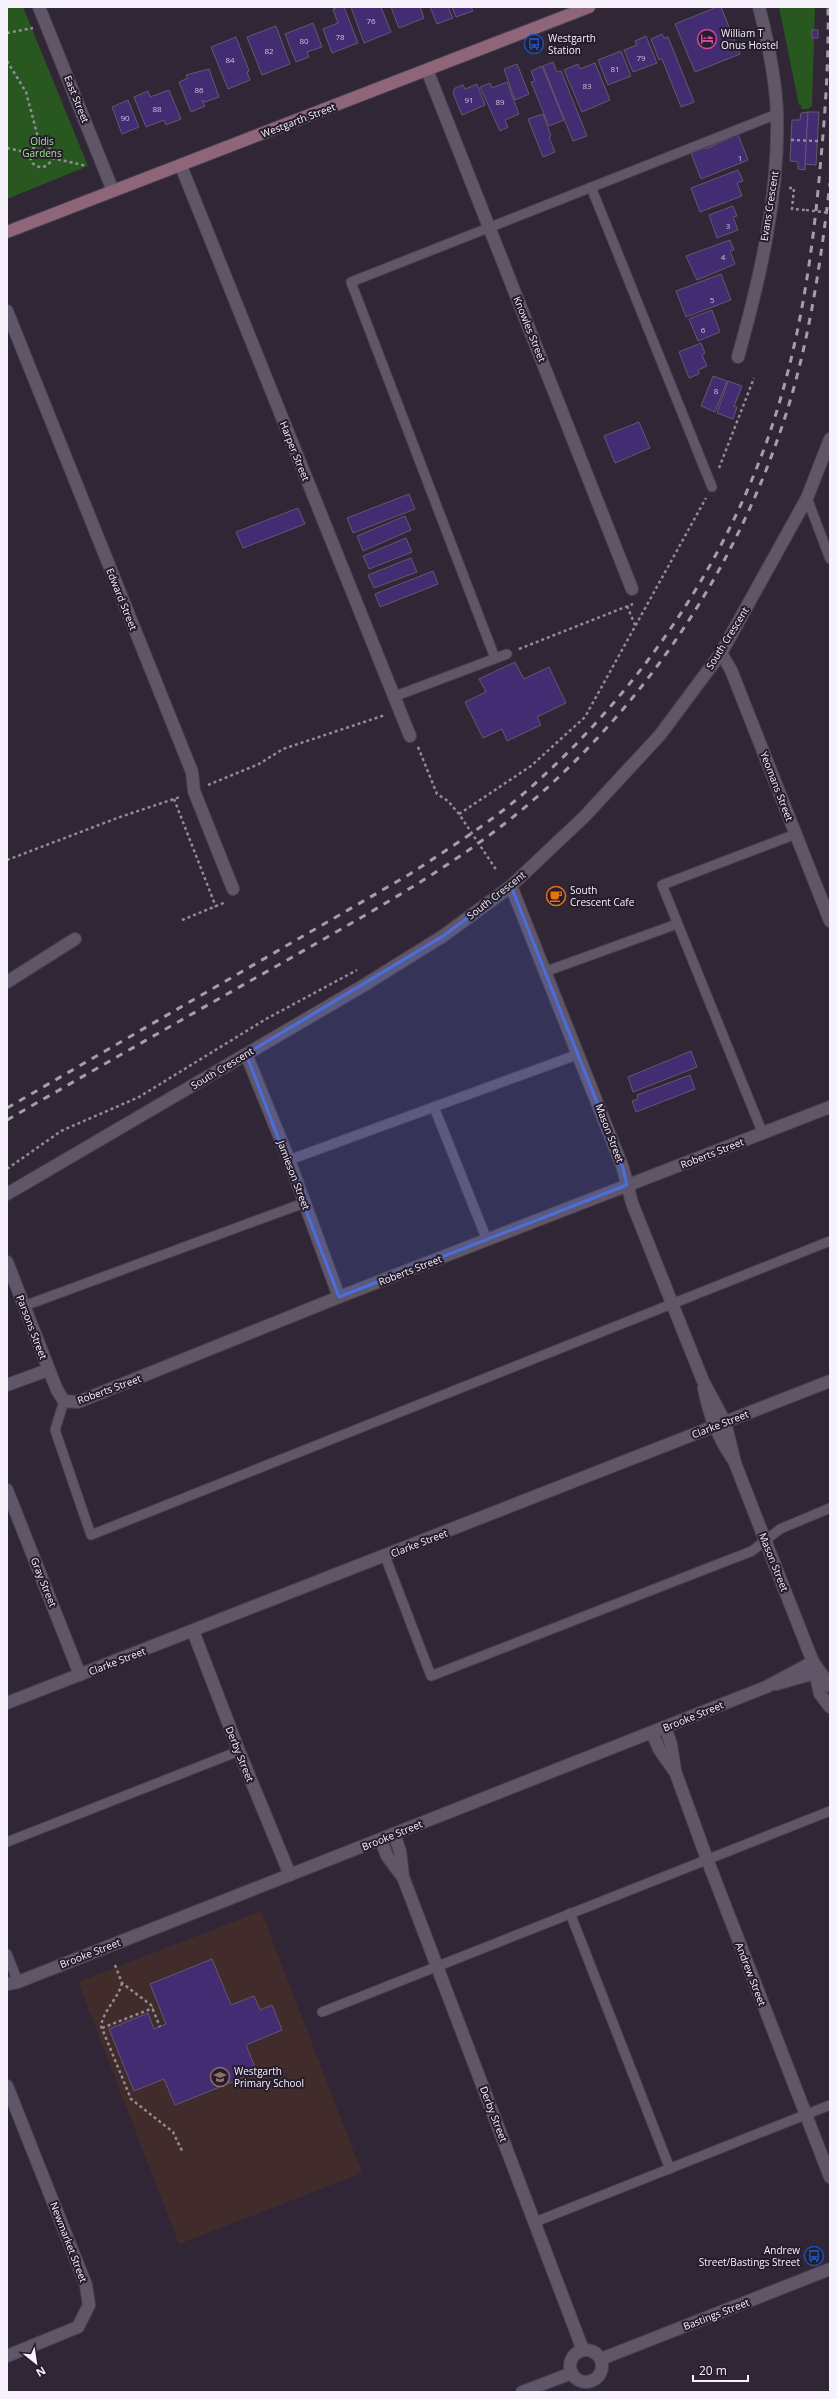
<svg xmlns="http://www.w3.org/2000/svg" width="837" height="2399" viewBox="0 0 837 2399" font-family="'Open Sans',sans-serif">
  <rect width="100%" height="100%" fill="#302636"/>
  <!-- education -->
  <path fill="#412c2b" d="M261 1911 362 2173 179 2244 78 1982Z"/>
  <!-- green -->
  <g fill="#295720">
    <path d="M7 7H23L88 166 7 199Z"/>
    <path d="M779 7H815L812 106 808 109H801L802 105H799Z"/>
  </g>
  <!-- building -->
  <g fill="#442c72" stroke="#5f5a6e">
    <path d="M339 7H344L358 43 332 53 323 29 338 23 333 9Z"/>
    <path d="M351 7H381L391 32 364 43Z"/>
    <path d="M391 7H420L424 18 399 28Z"/>
    <path d="M430 7H448L453 18 437 24Z"/>
    <path d="M452 7H471L473 11 456 17Z"/>
    <path d="M717 7H721L740 54 695 72 675 24Z"/>
    <path d="M313 23 322 47 307 52 309 57 296 62 285 34Z"/>
    <path d="M276 26 290 64 262 75 247 37Z"/>
    <rect x="812" y="30" width="6" height="8"/>
    <path d="M662 34 664 38 668 37 694 102 681 107 662 59 659 60 651 39Z"/>
    <path d="M646 36 657 63 633 72 624 50 637 45 635 41Z"/>
    <path d="M236 37 249 71 247 72 250 80 228 89 211 47Z"/>
    <path d="M621 51 631 76 608 85 598 60Z"/>
    <path d="M553 62 557 72 561 71 587 136 573 141 543 66Z"/>
    <path d="M595 63 610 100 582 112 564 70 578 64 580 69Z"/>
    <path d="M517 64 529 94 515 100 504 69Z"/>
    <path d="M542 66 564 120 549 126 531 82 535 81 531 71Z"/>
    <path d="M209 69 219 97 205 102 202 100 205 106 191 112 179 82 188 78 186 75Z"/>
    <path d="M507 82 519 114 505 120 508 127 500 131 480 87 490 83 492 88Z"/>
    <path d="M477 84 485 105 462 115 453 93 455 88 463 85 465 89Z"/>
    <path d="M169 90 181 119 166 125 164 120 146 127 134 97 148 91 150 97Z"/>
    <path d="M128 100 139 127 122 134 112 107Z"/>
    <path d="M808 112 805 170 798 169V162L790 161 792 120H800L801 113Z"/>
    <path d="M808 112H819L816 165 805 164Z"/>
    <path d="M543 114 551 136 549 137 555 152 543 157 528 119Z"/>
    <path d="M738 134 748 160 701 179 691 153 705 147 706 149Z"/>
    <path d="M738 170 743 181 737 183 742 196 700 212 691 188Z"/>
    <path d="M733 206 737 216 733 217 738 230 717 238 709 215Z"/>
    <path d="M730 240 734 250 730 251 735 264 697 280 686 256Z"/>
    <path d="M721 274 731 300 686 317 676 291Z"/>
    <path d="M712 310 720 332 698 341 689 319Z"/>
    <path d="M701 343 705 353 702 355 707 366 698 370 699 374 689 378 679 352Z"/>
    <path d="M713 376 727 381 715 412 701 406Z"/>
    <path d="M728 381 742 386 734 406 737 407 733 419 717 413Z"/>
    <path d="M639 422 650 448 615 463 604 436Z"/>
    <path d="M409 494 415 509 353 533 347 518Z"/>
    <path d="M298 508 305 524 243 548 236 532Z"/>
    <path d="M405 516 411 530 363 551 357 536Z"/>
    <path d="M406 538 412 552 369 569 363 556Z"/>
    <path d="M411 558 417 572 374 588 368 575Z"/>
    <path d="M433 571 438 584 380 607 375 594Z"/>
    <path d="M515 662 524 679 549 667 566 703 537 717 541 725 507 741 502 729 483 738 465 702 486 692 479 679Z"/>
    <path d="M691 1051 697 1067 633 1092 628 1077Z"/>
    <path d="M690 1075 695 1089 636 1112 632 1101 638 1099 637 1095Z"/>
    <path d="M212 1959 231 2005 254 1996 260 2010 272 2005 282 2030 246 2045 257 2072 175 2105 164 2079 134 2091 109 2029 148 2013 154 2029 166 2024 150 1984Z"/>
  </g>
  <g fill="none" stroke-linecap="round" stroke-linejoin="round">
    <!-- service casing -->
    <g stroke="#49414f" stroke-width="11">
      <g id="service">
        <path d="M591 187 712 487"/>
        <path d="M807 498 830 559"/>
        <path d="M495 658 351 282 777 114"/>
        <path d="M393 697 507 654"/>
        <path d="M547 971 677 924"/>
        <path d="M434 1107 487 1240"/>
        <path d="M763 1134 662 885 796 834"/>
        <path d="M289 1160 579 1054"/>
        <path d="M24 1306 304 1203"/>
        <path d="M64 1401 55 1430 91 1535 830 1241"/>
        <path d="M385 1556 431 1676 752 1551 780 1529 830 1508"/>
        <path d="M7 1842 239 1751"/>
        <path d="M570 1913 670 2169"/>
        <path d="M7 1954 18 1982"/>
        <path d="M322 2012 830 1811"/>
        <path d="M535 2222 830 2105"/>
      </g>
    </g>
    <!-- minor casing -->
    <g stroke="#49414f" stroke-width="14">
      <g id="minor">
        <path d="M39 7 113 191"/>
        <path d="M427 70 632 589"/>
        <path d="M181 166 410 736"/>
        <path d="M7 311 192 772 194 791 233 889"/>
        <path d="M738 357C760 279 779 196 777 115 776 78 768 42 759 7"/>
        <path d="M721 653 731 670 830 921"/>
        <path d="M511 886 623 1168 632 1203 703 1381 725 1422 735 1463 765 1540 813 1662 830 1686"/>
        <path d="M7 982 75 939"/>
        <path d="M246 1054 289 1160 339 1297"/>
        <path d="M7 1194 361 987 443 936 511 886 585 816 660 735 721 653 807 498 830 439"/>
        <path d="M7 1262 57 1390 64 1401 78 1402 339 1297 830 1107"/>
        <path d="M7 1385 48 1370"/>
        <path d="M704 1388C709 1415 717 1435 732 1458"/>
        <path d="M7 1490 80 1675"/>
        <path d="M193 1631 239 1751 290 1875"/>
        <path d="M814 1667 820 1694 830 1707"/>
        <path d="M776 1684 819 1672"/>
        <path d="M7 1703 830 1381"/>
        <path d="M665 1727 671 1744 675 1771 707 1859 830 2177"/>
        <path d="M652 1732 659 1749 673 1769"/>
        <path d="M394 1834 400 1851 403 1877 583 2350"/>
        <path d="M381 1840 387 1856 402 1876"/>
        <path d="M7 1984 18 1982 766 1687 813 1662"/>
        <path d="M7 2086 86 2285 89 2305 78 2327 7 2356"/>
        <circle cx="586" cy="2366" r="16"/>
        <path d="M601 2359 830 2269"/>
        <path d="M522 2392 572 2373"/>
      </g>
    </g>
    <!-- secondary casing -->
    <g stroke="#49414f" stroke-width="14">
      <path id="secondary" d="M7 232 589 7"/>
    </g>
    <!-- path -->
    <g stroke="#938b98" stroke-width="2.5" stroke-dasharray="3 3" stroke-linecap="butt">
      <path d="M7 33 33 28"/>
      <path d="M7 61 26 92 40 145"/>
      <path d="M791 140 818 141"/>
      <circle cx="41" cy="156" r="11"/>
      <path d="M7 148 30 153"/>
      <path d="M52 158 87 166"/>
      <path d="M789 188H794L792 209 806 210"/>
      <path d="M719 468 754 378"/>
      <path d="M627 606 635 625"/>
      <path d="M519 649 633 604"/>
      <path d="M418 747 437 794 448 801 459 814 497 871"/>
      <path d="M208 785 259 764 283 749 385 715"/>
      <path d="M174 799 216 907"/>
      <path d="M459 814 531 766 585 717 706 498"/>
      <path d="M7 860 120 817 180 797"/>
      <path d="M182 920 226 902"/>
      <path d="M7 1169 61 1131 139 1097 266 1019 357 970"/>
      <path d="M115 1965 122 1983 151 2005 160 2027"/>
      <path d="M122 1983C118 1999 104 2009 101 2026L131 2099 173 2132 182 2151"/>
      <path d="M102 2028 153 2008"/>
    </g>
    <!-- service -->
    <use href="#service" stroke="#615668" stroke-width="9"/>
    <!-- minor -->
    <use href="#minor" stroke="#615668" stroke-width="12"/>
    <!-- secondary -->
    <use href="#secondary" stroke="#8f6679" stroke-width="12"/>
    <!-- rail -->
    <g stroke="#a49daa" stroke-width="3" stroke-dasharray="7 7" stroke-linecap="butt">
      <path d="M7 1108 410 874C451 847 493 821 530 788 636 694 720 573 768 438 798 352 812 261 820 169 825 115 829 61 828 7"/>
      <path d="M7 1120C101 1066 195 1012 289 959 367 914 448 870 518 813 645 708 738 567 787 411 810 337 821 260 830 183"/>
    </g>
    <!-- path-bridge -->
    <path stroke="#938b98" stroke-width="2.5" stroke-dasharray="3 3" stroke-linecap="butt" d="M806 210 830 213"/>
  </g>
  <!-- marked area -->
  <path fill="#496fdf" fill-opacity="0.2" stroke="#496fdf" stroke-width="3" stroke-linejoin="round" d="M511 886 623 1168 627 1185 339 1297 246 1054 443 936Z"/>
  <!-- icons -->
  <defs>
    <g id="hotel-ring" transform="scale(1)"><circle r="9.5" fill="#261d2c" stroke="#d1479c" stroke-width="1.5"/><path d="M-6-4.5h1.5V1H6V5H4.5V3h-9V5H-6ZM-4 0a1.8 1.8 0 1 1 3.6 0ZM.5 0V-2.5h3Q6-2.5 6 0Z" fill="#d1479c"/></g>
    <g id="bus-ring" transform="scale(1)"><circle r="9.5" fill="#261d2c" stroke="#1a4fb4" stroke-width="1.5"/><path d="M-5-6H5V4H4V6H2V4H-2V6H-4V4H-5ZM-3.5-4V0h7V-4ZM-3.5 1.2v1.5H-2V1.2ZM2 1.2v1.5H3.5V1.2Z" fill="#1a4fb4"/></g>
    <g id="cafe-ring" transform="scale(1)"><circle r="9.5" fill="#261d2c" stroke="#e8710a" stroke-width="1.5"/><path d="M-5.5-4.5H6V0H3Q3 3.5 0 3.5H-2.5Q-5.5 3.5-5.5 0ZM3-3.2v2h1.7v-2ZM-6 4.5H4V6H-6Z" fill="#e8710a"/></g>
    <g id="school-ring" transform="scale(1)"><circle r="9.5" fill="#261d2c" stroke="#8d6e63" stroke-width="1.5"/><path d="M0-5L7-2L0 1L-7-2ZM-4 1L0 2.5L4 1V4Q0 6-4 4Z" fill="#8d6e63"/></g>
  </defs>
  <g fill-rule="evenodd">
    <use href="#hotel-ring" x="707" y="39"/>
    <use href="#bus-ring" x="534" y="44"/>
    <use href="#cafe-ring" x="556" y="896"/>
    <use href="#school-ring" x="220" y="2077"/>
    <use href="#bus-ring" x="814" y="2256"/>
  </g>
  <g text-anchor="middle" dominant-baseline="central" stroke-width="4" stroke-linejoin="round" paint-order="stroke">
    <!-- number labels -->
    <g font-size="8" fill="#cbc0da">
      <text x="371" y="20">76</text>
      <text x="340" y="36">78</text>
      <text x="304" y="40">80</text>
      <text x="269" y="50">82</text>
      <text x="641" y="57">79</text>
      <text x="230" y="59">84</text>
      <text x="615" y="68">81</text>
      <text x="587" y="85">83</text>
      <text x="199" y="89">86</text>
      <text x="469" y="99">91</text>
      <text x="500" y="101">89</text>
      <text x="157" y="108">88</text>
      <text x="125" y="117">90</text>
      <text x="740" y="157">1</text>
      <text x="728" y="225">3</text>
      <text x="723" y="256">4</text>
      <text x="712" y="299">5</text>
      <text x="703" y="329">6</text>
      <text x="716" y="390">8</text>
    </g>
    <!-- poi labels -->
    <g font-size="10" fill="#f8f2fd" stroke="#261d2c" text-anchor="start">
      <text x="721" y="33">William T<tspan x="721" dy="12">Onus Hostel</tspan></text>
      <text x="548" y="38">Westgarth<tspan x="548" dy="12">Station</tspan></text>
      <text x="570" y="890">South<tspan x="570" dy="12">Crescent Cafe</tspan></text>
      <text x="234" y="2071">Westgarth<tspan x="234" dy="12">Primary School</tspan></text>
      <text x="800" y="2250" text-anchor="end">Andrew<tspan x="800" dy="12">Street/Bastings Street</tspan></text>
    </g>
    <!-- street labels -->
    <g font-size="10" fill="#f8f2fd" stroke="#261d2c">
      <text transform="translate(77 99) rotate(68)">East Street</text>
      <text transform="translate(298 120) rotate(-21)">Westgarth Street</text>
      <text transform="translate(769 206) rotate(-81)">Evans Crescent</text>
      <text transform="translate(530 329) rotate(68)">Knowles Street</text>
      <text transform="translate(295 451) rotate(68)">Harper Street</text>
      <text transform="translate(122 599) rotate(68)">Edward Street</text>
      <text transform="translate(727 638) rotate(-58)">South Crescent</text>
      <text transform="translate(777 786) rotate(69)">Yeomans Street</text>
      <text transform="translate(496 895) rotate(-38)">South Crescent</text>
      <text transform="translate(222 1068) rotate(-31)">South Crescent</text>
      <text transform="translate(610 1133) rotate(69)">Mason Street</text>
      <text transform="translate(712 1153) rotate(-21)">Roberts Street</text>
      <text transform="translate(294 1175) rotate(69)">Jamieson Street</text>
      <text transform="translate(410 1270) rotate(-21)">Roberts Street</text>
      <text transform="translate(32 1327) rotate(69)">Parsons Street</text>
      <text transform="translate(109 1389) rotate(-20)">Roberts Street</text>
      <text transform="translate(720 1424) rotate(-21)">Clarke Street</text>
      <text transform="translate(419 1543) rotate(-21)">Clarke Street</text>
      <text transform="translate(774 1562) rotate(68)">Mason Street</text>
      <text transform="translate(44 1582) rotate(68)">Gray Street</text>
      <text transform="translate(117 1661) rotate(-21)">Clarke Street</text>
      <text transform="translate(693 1716) rotate(-22)">Brooke Street</text>
      <text transform="translate(240 1754) rotate(68)">Derby Street</text>
      <text transform="translate(392 1835) rotate(-22)">Brooke Street</text>
      <text transform="translate(90 1953) rotate(-21)">Brooke Street</text>
      <text transform="translate(751 1974) rotate(69)">Andrew Street</text>
      <text transform="translate(494 2114) rotate(69)">Derby Street</text>
      <text transform="translate(69 2242) rotate(69)">Newmarket Street</text>
      <text transform="translate(716 2314) rotate(-21)">Bastings Street</text>
    </g>
    <!-- park labels -->
    <g font-size="10" fill="#9eec8e" stroke="#261d2c">
      <text x="42" y="141">Oldis<tspan x="42" dy="12">Gardens</tspan></text>
    </g>
  </g>
  <!-- border -->
  <rect width="837" height="2399" fill="none" stroke="#f8f2fd" stroke-width="16"/>
  <!-- north arrow -->
  <g transform="translate(36 2363) rotate(150)" stroke="#261d2c" stroke-width="3" paint-order="stroke">
  <path d="M0-3L7 15L0 10L-7 15Z" fill="#f8f2fd"/>
  <text y="-6" font-size="11" font-weight="bold" text-anchor="middle" fill="#f8f2fd">N</text>
  </g>
  <!-- scale -->
  <path d="M693 2375v6h55v-6" fill="none" stroke="#f8f2fd" stroke-width="2"/>
  <text x="699" y="2375" font-size="12" fill="#f8f2fd" stroke="#261d2c" stroke-width="3" paint-order="stroke">20 m</text>
</svg>
